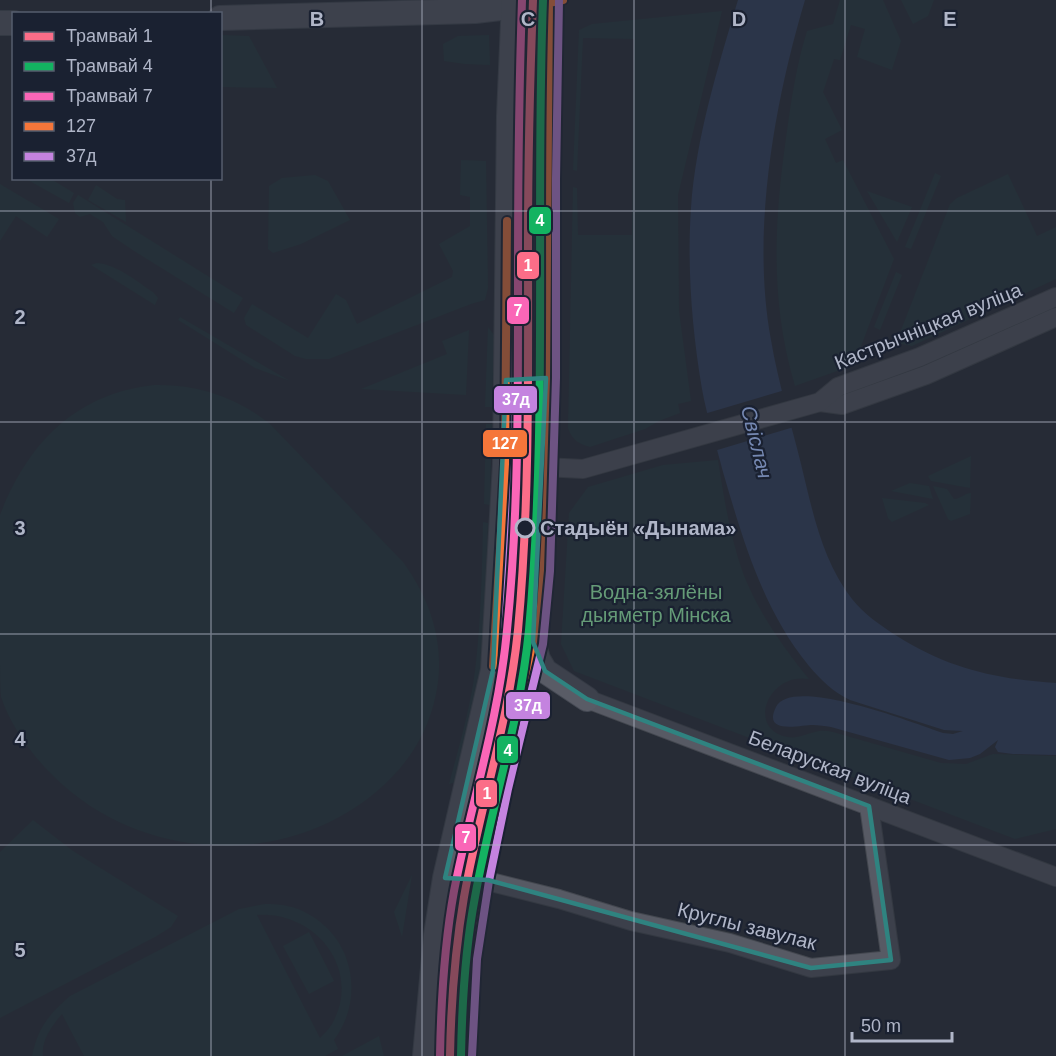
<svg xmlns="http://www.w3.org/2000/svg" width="1056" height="1056" viewBox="0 0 1056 1056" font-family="Helvetica,sans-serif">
  <rect width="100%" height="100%" fill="#272c36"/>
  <!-- green -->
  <g fill="#24363c" fill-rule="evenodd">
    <path d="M840 0H883L901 41 892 70 857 57 865 29 851 25 840 60 834 59 823 92 842 130 825 139 836 163 843 160 894 259 854 365 795 386C770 302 774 223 786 138 791 102 796 66 807 31L833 24Z"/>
    <path d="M901 0H934L928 16 913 24Z"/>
    <path d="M722 11 678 195 679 311 691 401 678 404 680 413 659 421 645 429 590 447C579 444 572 440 568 428L573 187 577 188 578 235H632L634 39 583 38 577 171 573 170 579 30 592 24Z"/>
    <path d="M221 35 249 36 277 88 221 87Z"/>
    <path d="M489 35 490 65 465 64 444 61 443 44 458 36Z"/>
    <path d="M461 160 486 161 488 288 485 300 471 304 329 359H306L295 356 246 325 244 318 252 304 308 338 336 294 346 300 357 324 452 277 453 271 439 244 470 226V197L460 195Z"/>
    <path d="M935 173 941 176 911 249 905 247Z"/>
    <path d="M1008 174 1037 236 1056 227V279L912 346 896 343 950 204 957 198Z"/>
    <path d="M315 175 328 181 350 220 301 244 273 253 268 249 269 186 282 178Z"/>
    <path d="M26 179H51L74 193 69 203Z"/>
    <path d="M0 184 59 219 47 237 16 216 0 241Z"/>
    <path d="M96 185 117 199 125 200 126 222 88 200Z"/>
    <path d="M867 191 912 207 897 242Z"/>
    <path d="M78 195 243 298 234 313 134 251 112 236 103 222 90 214 80 217 75 213 73 203Z"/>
    <path d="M97 263C118 265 136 281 153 292L158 298 155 305 91 265Z"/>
    <path d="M896 272 902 275 880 330 874 327Z"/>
    <path d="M180 317 290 381 255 368 178 320Z"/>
    <path d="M488 327 494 335 492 407H485Z"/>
    <path d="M469 330 466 395 361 389 447 354 442 341Z"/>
    <path d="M154 385C198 384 236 397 270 424L403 562C431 600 446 646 436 694 428 734 407 766 376 792 287 867 149 862 63 785 37 762 12 730 1 697 0 683 0 662 0 647 0 603 0 559 0 515 28 443 75 394 154 385Z"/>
    <path d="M486 424H492L490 505 484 504Z"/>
    <path d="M971 456 970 488 931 481 928 476Z"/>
    <path d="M718 460C724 498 730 536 743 573 758 612 783 647 809 679 768 672 746 729 787 737 798 739 805 734 815 732 821 730 827 731 833 732L941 763 966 764 993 754 1056 756V829L1015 839 574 671 561 644 569 513 588 487 663 465Z"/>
    <path d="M910 483 929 486 933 499 891 491Z"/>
    <path d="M933 486 947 489 954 499C961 499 964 493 971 493L970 514 951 521 948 519Z"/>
    <path d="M882 498 925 503 929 505 892 522 888 518Z"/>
    <path d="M483 522 488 523 484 633 480 672 456 782 449 784C459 747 470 709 475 671 481 621 482 572 483 522Z"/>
    <path d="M33 820 73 851 178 916 171 927 155 937 0 1018V852Z"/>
    <path d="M412 875 402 937 394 912Z"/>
    <path d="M265 904C281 904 296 906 310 915 355 941 364 1000 334 1040L338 1049 325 1056H84L62 1014C52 1026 41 1040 43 1056H32C38 1028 48 1015 70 996L239 909ZM257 915C315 911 363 969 332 1024 329 1029 324 1034 320 1038Z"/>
    <path d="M309 932 334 981 309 994 283 946Z"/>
    <path d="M379 1036 384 1056H342Z"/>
  </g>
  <!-- water -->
  <path fill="#324061" d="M738 0H805C774 104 751 233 771 340 778 382 791 423 801 464 812 509 822 561 852 599 864 614 881 626 897 636 949 669 996 679 1056 683V755L1013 754 998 752 995 747 998 740 980 754 970 758 949 760 831 727C825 726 819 725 813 725 800 725 762 735 776 707 792 675 916 724 943 733L953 734 963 731 944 730 850 700C833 692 821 680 809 666 763 610 743 540 723 472 716 444 707 417 702 389 692 330 687 267 691 208 696 137 718 67 738 0Z"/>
  <!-- pier -->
  <path fill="#272c36" d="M785 390 794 427 714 451 704 414Z"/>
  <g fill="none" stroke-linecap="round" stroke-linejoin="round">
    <!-- minor casing -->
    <g stroke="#43474f" stroke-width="20">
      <g id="minor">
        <path d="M820 402 842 405 926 375 1056 317"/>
        <path d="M544 467 583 469 820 402 838 387 920 357 1056 297"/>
        <path d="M587 699 1056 877"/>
        <path d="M479 879 559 899 631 921 730 943 811 968 891 960 869 806"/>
      </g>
    </g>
    <!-- major casing -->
    <g stroke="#444953" stroke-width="26">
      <g id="major">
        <path d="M220 18 475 11 528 5"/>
        <path d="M0 23H14"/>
        <path d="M533 642 538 659 545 671 587 699"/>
        <path d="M425 1056 436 935 445 878 493 670 505 464 509 116 514 0"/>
        <path d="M461 1056 467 958 479 879 498 787 533 642 540 570 543 511 546 378V179L549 0"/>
      </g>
    </g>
    <!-- minor -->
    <use href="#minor" stroke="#575a64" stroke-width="18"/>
    <!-- major -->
    <use href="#major" stroke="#595c66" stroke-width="24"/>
    <!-- bus-1 casing -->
    <g stroke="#1a2131" stroke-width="12">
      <g id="bus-1">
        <path d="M493 666 505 464 507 221"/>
        <path d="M461 1056 467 958 479 879 498 787 533 642 540 570 546 378 549 3 563 0"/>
      </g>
    </g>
    <!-- bus-2 casing -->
    <g stroke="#1a2131" stroke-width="12">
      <g id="bus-2">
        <path d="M503 667 515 464 517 221"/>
        <path d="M472 1056 477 959 489 881 508 789 543 644 550 571 556 378V179L559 0"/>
      </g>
    </g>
    <!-- bus-1 -->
    <use href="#bus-1" stroke="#f5763a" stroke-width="8"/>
    <!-- bus-2 -->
    <use href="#bus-2" stroke="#c483df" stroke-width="8"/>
    <!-- tram-1 casing -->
    <g stroke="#1a2131" stroke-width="12">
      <path id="tram-1" d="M450 1056C451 1002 455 950 464 897 480 807 509 721 518 630 530 501 528 370 528 240 528 160 530 80 533 0"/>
    </g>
    <!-- tram-2 casing -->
    <g stroke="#1a2131" stroke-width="12">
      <path id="tram-2" d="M461 1056C462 1002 465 949 475 897 491 807 520 721 529 630 548 421 535 210 543 0"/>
    </g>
    <!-- tram-3 casing -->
    <g stroke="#1a2131" stroke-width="12">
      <path id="tram-3" d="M440 1056C441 1000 444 946 454 891 471 804 499 719 507 630 519 511 518 391 518 272 518 181 519 91 522 0"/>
    </g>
    <!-- tram-1 -->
    <use href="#tram-1" stroke="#fb6d88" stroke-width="8"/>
    <!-- tram-2 -->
    <use href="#tram-2" stroke="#13b361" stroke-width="8"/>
    <!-- tram-3 -->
    <use href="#tram-3" stroke="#fa66b7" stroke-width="8"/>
  </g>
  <!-- marked area -->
  <path d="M0 0H1056V1056H0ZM546 378 533 642 545 671 587 699 869 806 891 960 811 968 488 880 445 878 493 670 506 380Z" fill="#272c36" fill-opacity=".55" fill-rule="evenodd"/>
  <path fill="none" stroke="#2f8380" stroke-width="4.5" stroke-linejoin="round" d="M546 378 533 642 545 671 587 699 869 806 891 960 811 968 488 880 445 878 493 670 506 380Z"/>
  <!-- grid -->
  <path fill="none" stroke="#b0b6c8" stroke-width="1.5" stroke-opacity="0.55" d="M211 0V14M422 0V1056M634 0V1056M845 0V1056M211 178V1056M0 211H1056M0 422H1056M0 634H1056M0 845H1056"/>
  <!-- markers -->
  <circle fill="#1a2131" stroke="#b0b6c8" stroke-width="3" cx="525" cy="528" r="9"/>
  <g text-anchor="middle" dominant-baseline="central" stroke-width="4.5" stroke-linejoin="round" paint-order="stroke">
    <!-- street labels -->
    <g font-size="20" fill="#b0b6c8" stroke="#1a2131">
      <text transform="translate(928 326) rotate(-22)">Кастрычніцкая вуліца</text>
      <text transform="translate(830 767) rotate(21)">Беларуская вуліца</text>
      <text transform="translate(747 926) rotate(14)">Круглы завулак</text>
    </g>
    <!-- stop labels -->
    <g font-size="20" font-weight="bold" fill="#b0b6c8" stroke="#1a2131" text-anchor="start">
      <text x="540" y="528">Стадыён «Дынама»</text>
    </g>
    <!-- park labels -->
    <g font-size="20" fill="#659b77" stroke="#1a2131">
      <text x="656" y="592">Водна-зялёны<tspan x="656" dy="23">дыяметр Мінска</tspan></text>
    </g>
    <!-- water labels -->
    <g font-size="21" font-style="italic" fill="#7588b2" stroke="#1a2131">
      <text transform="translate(757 442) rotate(76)">Свіслач</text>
    </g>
  </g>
  <g font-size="20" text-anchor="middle" font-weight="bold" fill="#b0b6c8" stroke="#1a2131" stroke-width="4.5" stroke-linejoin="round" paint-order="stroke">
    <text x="317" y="26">B</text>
    <text x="528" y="26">C</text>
    <text x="739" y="26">D</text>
    <text x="950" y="26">E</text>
    <text x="20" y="324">2</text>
    <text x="20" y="535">3</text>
    <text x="20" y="746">4</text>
    <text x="20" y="957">5</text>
  </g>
  <g stroke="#1a2131" stroke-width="2">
    <rect x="528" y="206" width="24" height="29" rx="6" fill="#13b361"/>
    <rect x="516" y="251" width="24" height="29" rx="6" fill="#fb6d88"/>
    <rect x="506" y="296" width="24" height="29" rx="6" fill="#fa66b7"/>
    <rect x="493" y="385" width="45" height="29" rx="6" fill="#c483df"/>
    <rect x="482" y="429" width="46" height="29" rx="6" fill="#f5763a"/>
    <rect x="505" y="691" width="46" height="29" rx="6" fill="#c483df"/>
    <rect x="496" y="735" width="23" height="29" rx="6" fill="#13b361"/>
    <rect x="475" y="779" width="23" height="29" rx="6" fill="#fb6d88"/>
    <rect x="454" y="823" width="23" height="29" rx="6" fill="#fa66b7"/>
  </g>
  <g font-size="16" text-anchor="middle" font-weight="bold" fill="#fff">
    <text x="540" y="226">4</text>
    <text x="528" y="271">1</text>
    <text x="518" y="316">7</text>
    <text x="516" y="405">37д</text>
    <text x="505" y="449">127</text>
    <text x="528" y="711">37д</text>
    <text x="508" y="756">4</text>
    <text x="487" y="799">1</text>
    <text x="466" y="843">7</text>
  </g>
  <!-- legend -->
  <rect x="12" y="12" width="210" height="168" fill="#1a2131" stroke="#565d6d" stroke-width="1.5"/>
  <rect x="24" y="32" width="30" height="9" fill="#fb6d88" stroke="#565d6d" stroke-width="1.5"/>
  <text x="66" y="42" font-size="18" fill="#b0b6c8">Трамвай 1</text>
  <rect x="24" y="62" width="30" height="9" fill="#13b361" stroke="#565d6d" stroke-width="1.5"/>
  <text x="66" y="72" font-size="18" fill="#b0b6c8">Трамвай 4</text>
  <rect x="24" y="92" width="30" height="9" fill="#fa66b7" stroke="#565d6d" stroke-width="1.5"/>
  <text x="66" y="102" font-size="18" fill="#b0b6c8">Трамвай 7</text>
  <rect x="24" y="122" width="30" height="9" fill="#f5763a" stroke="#565d6d" stroke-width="1.5"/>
  <text x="66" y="132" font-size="18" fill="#b0b6c8">127</text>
  <rect x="24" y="152" width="30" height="9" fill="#c483df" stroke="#565d6d" stroke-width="1.5"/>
  <text x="66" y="162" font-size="18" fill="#b0b6c8">37д</text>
  <!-- scale -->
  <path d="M852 1032v9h100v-9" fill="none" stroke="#b0b6c8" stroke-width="3"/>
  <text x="861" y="1032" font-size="18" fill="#b0b6c8" stroke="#1a2131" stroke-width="4.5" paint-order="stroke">50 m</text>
</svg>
